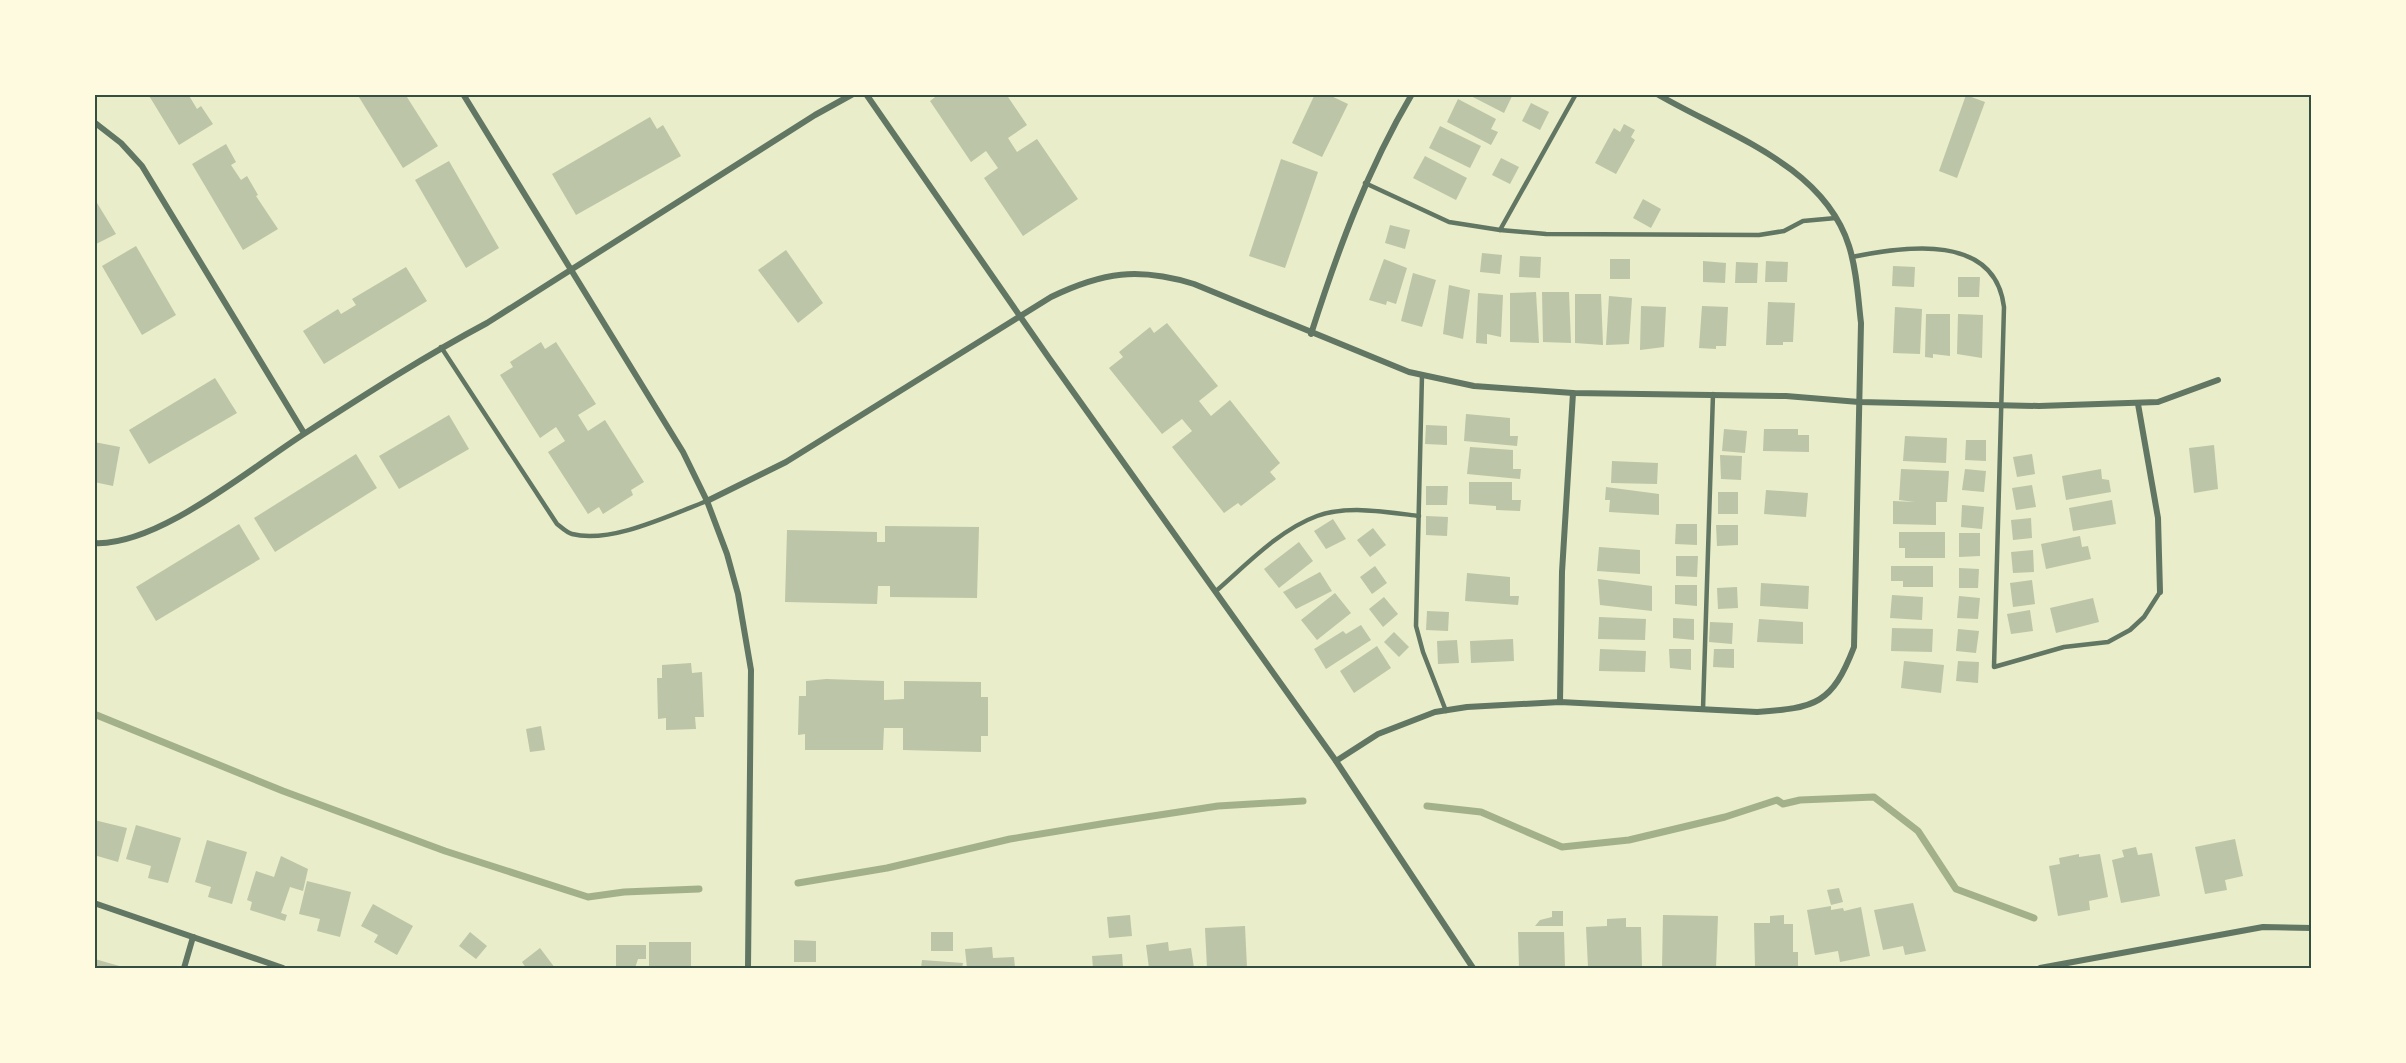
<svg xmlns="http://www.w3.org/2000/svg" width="2406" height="1063" viewBox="0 0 2406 1063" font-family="Signika,sans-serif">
  <rect width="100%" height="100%" fill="#e9edc9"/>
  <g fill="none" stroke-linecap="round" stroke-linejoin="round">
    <!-- stream -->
    <g stroke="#a3b18a" stroke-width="7">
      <path d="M94 714 283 791 445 851 588 897 624 892 699 889"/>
      <path d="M1427 806 1481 812 1562 847 1629 840 1725 817 1777 800 1783 804 1800 800 1874 797 1918 831 1956 889 2034 918"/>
      <path d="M798 883 887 868 1010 839 1107 823 1218 806 1303 801"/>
    </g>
  </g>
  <!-- building -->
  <g fill="#bcc5a7">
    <path d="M148 94H188L197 109 201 106 213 124 179 145Z"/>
    <path d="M357 94H405L438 146 403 168Z"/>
    <path d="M939 94H1006L1027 125 1008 138 1017 152 1037 139 1078 199 1023 236 984 178 998 168 986 151 971 162 930 101Z"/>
    <path d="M1315 94H1327L1348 104 1322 157 1292 143Z"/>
    <path d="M1467 94H1513L1504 113Z"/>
    <path d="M1966 95 1985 102 1957 178 1939 171Z"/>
    <path d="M1458 99 1496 119 1491 129 1498 132 1491 145 1447 122Z"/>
    <path d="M1531 103 1549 112 1540 130 1522 121Z"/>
    <path d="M650 117 657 129 663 125 681 156 576 215 552 174Z"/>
    <path d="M1624 124 1635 130 1631 137 1635 140 1616 174 1595 163 1614 128 1620 132Z"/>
    <path d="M1440 126 1481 146 1470 168 1429 148Z"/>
    <path d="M226 144 236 162 231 165 241 180 247 176 258 195 256 196 278 229 243 250 192 164Z"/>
    <path d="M1425 156 1467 178 1456 200 1413 178Z"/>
    <path d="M1501 158 1519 167 1510 184 1492 175Z"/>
    <path d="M1281 159 1318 172 1285 268 1249 256Z"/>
    <path d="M449 161 499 248 466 268 415 180Z"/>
    <path d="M94 198 116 234 94 245Z"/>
    <path d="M1643 199 1661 209 1651 228 1633 218Z"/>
    <path d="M1390 225 1410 230 1405 249 1385 243Z"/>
    <path d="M136 246 176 315 142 335 102 266Z"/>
    <path d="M786 250 823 303 798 323 758 270Z"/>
    <path d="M1482 253 1502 255 1500 274 1480 272Z"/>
    <path d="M1520 256 1541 257 1540 278 1519 277Z"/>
    <path d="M1384 259 1407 268 1396 304 1387 301 1386 305 1369 300Z"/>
    <rect x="1610" y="259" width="20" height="20"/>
    <path d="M1703 261 1726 263 1725 283 1703 282Z"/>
    <path d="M1766 261 1788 262 1787 282H1765Z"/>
    <path d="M1736 262 1758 263 1757 283H1735Z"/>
    <path d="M1893 266 1915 267 1914 287 1892 286Z"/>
    <path d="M406 267 427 301 324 364 303 331 338 309 341 314 356 305 352 299Z"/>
    <path d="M1413 273 1436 280 1422 327 1401 321Z"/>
    <path d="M1958 277H1980L1979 297H1958Z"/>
    <path d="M1449 285 1470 290 1463 339 1443 334Z"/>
    <path d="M1536 292 1539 343 1510 342V293Z"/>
    <path d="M1542 292H1569L1571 343 1543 342Z"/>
    <path d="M1478 293 1503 295 1501 337 1487 334V344L1476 343Z"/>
    <path d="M1575 294H1601L1603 345 1575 343Z"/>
    <path d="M1609 296 1632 298 1629 344 1606 345Z"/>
    <path d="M1768 302 1795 303 1793 342H1783V345H1766Z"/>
    <path d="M1641 306 1666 307 1664 347 1640 350Z"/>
    <path d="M1702 306 1728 307 1726 346H1716V349L1699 348Z"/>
    <path d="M1895 307 1922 309 1920 354 1893 353Z"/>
    <path d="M1926 314H1950V356L1933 354V358L1925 357Z"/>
    <path d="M1958 314 1983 315 1982 358 1957 354Z"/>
    <path d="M1167 323 1218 386 1199 401 1211 416 1230 400 1280 463 1270 472 1276 479 1241 506 1238 503 1224 513 1172 447 1192 431 1182 419 1162 434 1109 368 1123 357 1119 352 1150 327 1154 333Z"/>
    <path d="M541 342 545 349 556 342 596 404 578 415 588 431 605 420 644 482 631 490 633 495 603 514 599 507 588 514 548 452 565 441 556 427 540 438 500 375 513 367 510 362Z"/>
    <path d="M215 378 237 413 149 464 129 430Z"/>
    <path d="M1466 414 1510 418V436H1518L1517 446 1464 441Z"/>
    <path d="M449 415 469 449 399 489 379 456Z"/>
    <path d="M1426 425 1447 426V445L1425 444Z"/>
    <path d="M1724 429 1747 431 1745 453 1722 451Z"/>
    <path d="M1764 429H1798V435H1809V452L1763 451Z"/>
    <path d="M1905 436 1947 438 1946 463 1903 461Z"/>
    <path d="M1966 440H1986V461L1965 460Z"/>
    <path d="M94 442 120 447 113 486 94 482Z"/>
    <path d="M2214 445 2218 489 2194 493 2189 448Z"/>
    <path d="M1470 447 1513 450V469H1521L1520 479 1467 474Z"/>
    <path d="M356 454 377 488 275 552 254 518Z"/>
    <path d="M2032 454 2035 474 2017 477 2013 457Z"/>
    <path d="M1720 455 1742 456 1741 480 1721 479Z"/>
    <path d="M1612 461 1658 463 1657 484 1611 483Z"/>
    <path d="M1901 469 1949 471 1947 502H1936V525L1893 524V501L1915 502 1899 500Z"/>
    <path d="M1965 469 1986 471 1984 492 1962 490Z"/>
    <path d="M2101 469 2102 479 2109 480 2111 492 2066 500 2062 476Z"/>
    <path d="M1469 482H1512V500H1521L1520 511 1496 510V506L1469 504Z"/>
    <path d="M2032 485 2036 507 2016 510 2012 488Z"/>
    <path d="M1426 486H1448L1447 505H1426Z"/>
    <path d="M1606 487 1659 494V515L1609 512 1610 500H1605Z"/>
    <path d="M1766 490 1808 493 1806 517 1764 514Z"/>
    <rect x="1718" y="492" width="20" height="22"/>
    <path d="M2112 500 2116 524 2073 531 2069 508Z"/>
    <path d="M1962 505 1984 507 1982 529 1961 527Z"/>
    <path d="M1426 516 1448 517 1447 536 1426 535Z"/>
    <path d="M2031 518 2032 538 2013 540 2011 520Z"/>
    <path d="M1333 519 1346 539 1326 549 1314 531Z"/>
    <path d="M239 524 260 559 156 621 136 587Z"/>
    <path d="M1676 524H1697V545L1675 544Z"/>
    <path d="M1716 525H1738V545L1717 546Z"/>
    <path d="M885 526 979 527 977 598 890 597V586H878L877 604 785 602 787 530 877 532V542H885Z"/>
    <path d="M1373 528 1386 545 1370 557 1357 540Z"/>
    <path d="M1899 532H1945V558H1905V548H1899Z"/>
    <path d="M1959 533H1980V556L1959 557Z"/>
    <path d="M2080 536 2082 547 2088 546 2091 559 2046 569 2041 544Z"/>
    <path d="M1299 542 1313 561 1279 588 1264 569Z"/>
    <path d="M1599 547 1640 550V574L1597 571Z"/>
    <path d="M2033 550 2034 572 2013 573 2011 552Z"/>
    <path d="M1676 556H1698L1697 577 1676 576Z"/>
    <path d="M1375 566 1387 583 1372 594 1360 577Z"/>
    <path d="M1891 566H1933V587H1903V581H1891Z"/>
    <path d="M1959 568 1979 569 1978 588H1959Z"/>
    <path d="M1320 572 1332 591 1296 609 1283 592Z"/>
    <path d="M1467 573 1510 577V596H1519L1518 605 1465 601Z"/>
    <path d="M1598 579 1652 586V611L1600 605Z"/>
    <path d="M2032 580 2035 604 2013 607 2010 583Z"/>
    <path d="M1761 583 1809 586 1808 609 1760 606Z"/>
    <path d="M1675 585H1697V606L1675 604Z"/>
    <path d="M1737 587 1738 608 1718 609 1717 588Z"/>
    <path d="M1335 593 1351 613 1317 640 1301 620Z"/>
    <path d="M1892 595 1923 597 1922 620 1890 618Z"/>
    <path d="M1959 596 1980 598 1978 619 1957 618Z"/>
    <path d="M1384 597 1398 614 1383 627 1369 609Z"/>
    <path d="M2093 598 2099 622 2056 633 2050 608Z"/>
    <path d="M2030 610 2033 631 2011 634 2007 614Z"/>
    <path d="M1427 611 1449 612 1448 631 1426 630Z"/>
    <path d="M1599 617 1646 619 1645 640 1598 639Z"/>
    <path d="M1673 618 1694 619V640L1673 638Z"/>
    <path d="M1759 619 1803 622V644L1757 642Z"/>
    <path d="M1710 622 1733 623 1732 644 1709 642Z"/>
    <path d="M1361 625 1371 640 1326 669 1314 649 1343 631 1346 634Z"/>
    <path d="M1892 628 1933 629 1932 652 1891 651Z"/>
    <path d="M1958 629 1979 631 1976 653 1956 651Z"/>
    <path d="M1394 632 1409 647 1399 657 1384 642Z"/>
    <path d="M1513 639 1514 661 1471 663 1470 641Z"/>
    <path d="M1457 640 1459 663 1438 664 1437 641Z"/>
    <path d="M1377 646 1391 668 1354 693 1340 671Z"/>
    <path d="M1600 649 1646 651 1645 672 1599 671Z"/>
    <path d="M1669 649H1691V670L1670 668Z"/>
    <path d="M1714 649H1734V668L1713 667Z"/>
    <path d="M1904 661 1944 665 1941 693 1901 688Z"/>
    <path d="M1958 661 1979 662 1978 683 1956 681Z"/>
    <path d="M691 663 692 673 702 672 704 717H695L696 729 666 730V718L658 719 657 678H662V665Z"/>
    <path d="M826 679 884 681V700L904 699V681L981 682V697H988V736H981V752L903 750V728H884L883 750H805V734L798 735 799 696H806V681Z"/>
    <path d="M541 726 545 750 530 752 526 729Z"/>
    <path d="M94 820 127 828 118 862 94 855Z"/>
    <path d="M136 825 181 838 168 883 148 878 151 866 126 859Z"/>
    <path d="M2235 839 2243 876 2225 880 2227 890 2205 894 2195 847Z"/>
    <path d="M207 840 247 852 232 904 208 897 211 887 195 882Z"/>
    <path d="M2136 847 2138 855 2152 853 2160 896 2121 903 2112 860 2124 857 2122 850Z"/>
    <path d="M2079 854V857L2100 854 2108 897 2089 901 2090 910 2058 916 2049 866 2060 864 2059 858Z"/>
    <path d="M281 856 308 869 303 891 290 887 281 913 287 915 285 921 250 910 252 902 247 900 256 871 274 877Z"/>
    <path d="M307 881 351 892 340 937 317 931 320 919 299 914Z"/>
    <path d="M1839 888 1843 902 1831 905 1827 890Z"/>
    <path d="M1913 903 1926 951 1905 955 1903 946 1883 950 1874 910Z"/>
    <path d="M373 904 413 926 397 955 374 942 378 935 361 926Z"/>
    <path d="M1831 906V910L1843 908 1844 911 1861 907 1870 956 1840 962 1838 951 1815 955 1807 910Z"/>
    <path d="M1552 911H1563V926H1535L1540 920 1552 917Z"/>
    <path d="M1130 915 1132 936 1109 938 1107 917Z"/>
    <path d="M1663 915 1718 916 1716 968H1662Z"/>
    <path d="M1784 915V924H1793V952H1798V967H1755L1754 923H1770V916Z"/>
    <path d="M1626 918V927H1641L1642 968 1588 967 1586 927 1607 926V919Z"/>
    <path d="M1245 926 1247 968H1207L1205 928Z"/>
    <path d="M470 932 487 946 476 959 459 946Z"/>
    <rect x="931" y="932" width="22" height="19"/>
    <path d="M1518 932H1564L1565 968H1519Z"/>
    <path d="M794 940 816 941V962H794Z"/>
    <rect x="649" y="942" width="42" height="26"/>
    <path d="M1168 942 1169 951 1191 948 1194 968H1149L1146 945Z"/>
    <path d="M616 945H646V959H638L635 968 616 967Z"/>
    <path d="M992 947 993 958 1014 957 1015 968H967L965 949Z"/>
    <path d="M540 948 555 968H526L522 962Z"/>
    <path d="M1122 954 1123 968H1093L1092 956Z"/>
    <path d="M95 959 126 968H94Z"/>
    <path d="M922 960 963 963 962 968H921Z"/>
  </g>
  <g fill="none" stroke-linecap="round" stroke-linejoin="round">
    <!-- service -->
    <g stroke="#617663" stroke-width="4.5">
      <path d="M1365 183 1449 222 1500 230 1546 234 1759 235 1784 231 1803 221 1836 218"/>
      <path d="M1500 230 1576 94"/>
      <path d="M1852 257C1906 246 1995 233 2004 307L1994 667 2064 647 2108 642 2130 630 2144 617 2160 592"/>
      <path d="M441 347 557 524C561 527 567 533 572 534 611 544 670 515 707 501"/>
      <path d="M1422 375 1416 626 1423 652 1446 711"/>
      <path d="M1216 591C1246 565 1279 530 1317 516 1348 505 1387 512 1419 516"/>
      <path d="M1703 709 1713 394"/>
    </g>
    <!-- minor -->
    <g stroke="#617663" stroke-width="6">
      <path d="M463 94 683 452 707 501 727 554 738 594 751 670 748 968"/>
      <path d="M866 94 1049 358 1336 761 1473 968"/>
      <path d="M94 122 121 143 142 166 304 433"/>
      <path d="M1311 334C1338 250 1367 170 1412 94"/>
      <path d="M2138 404 2158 518 2160 592"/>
      <path d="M707 501 786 462 1051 297C1103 272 1138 267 1194 284L1409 372 1474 386 1573 393 1786 396 1859 402 2039 406 2158 402 2218 380"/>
      <path d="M94 543C158 547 253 466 307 432 366 394 425 356 487 323L815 115 853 94"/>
      <path d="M1560 702 1562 572 1573 393"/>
      <path d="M1336 761 1378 734 1435 712 1467 707 1560 702 1757 712C1816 708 1832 704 1854 647L1861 323C1858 298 1857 271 1849 246 1823 164 1725 134 1657 94"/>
      <path d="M94 903 283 968"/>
      <path d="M184 968 193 937"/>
      <path d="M2040 968 2263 927 2312 928"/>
    </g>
  </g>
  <!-- border -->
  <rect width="2406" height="1063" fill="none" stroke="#fefae0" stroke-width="192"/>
  <rect x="96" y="96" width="2214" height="871" fill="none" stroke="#344e41" stroke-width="2"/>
</svg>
